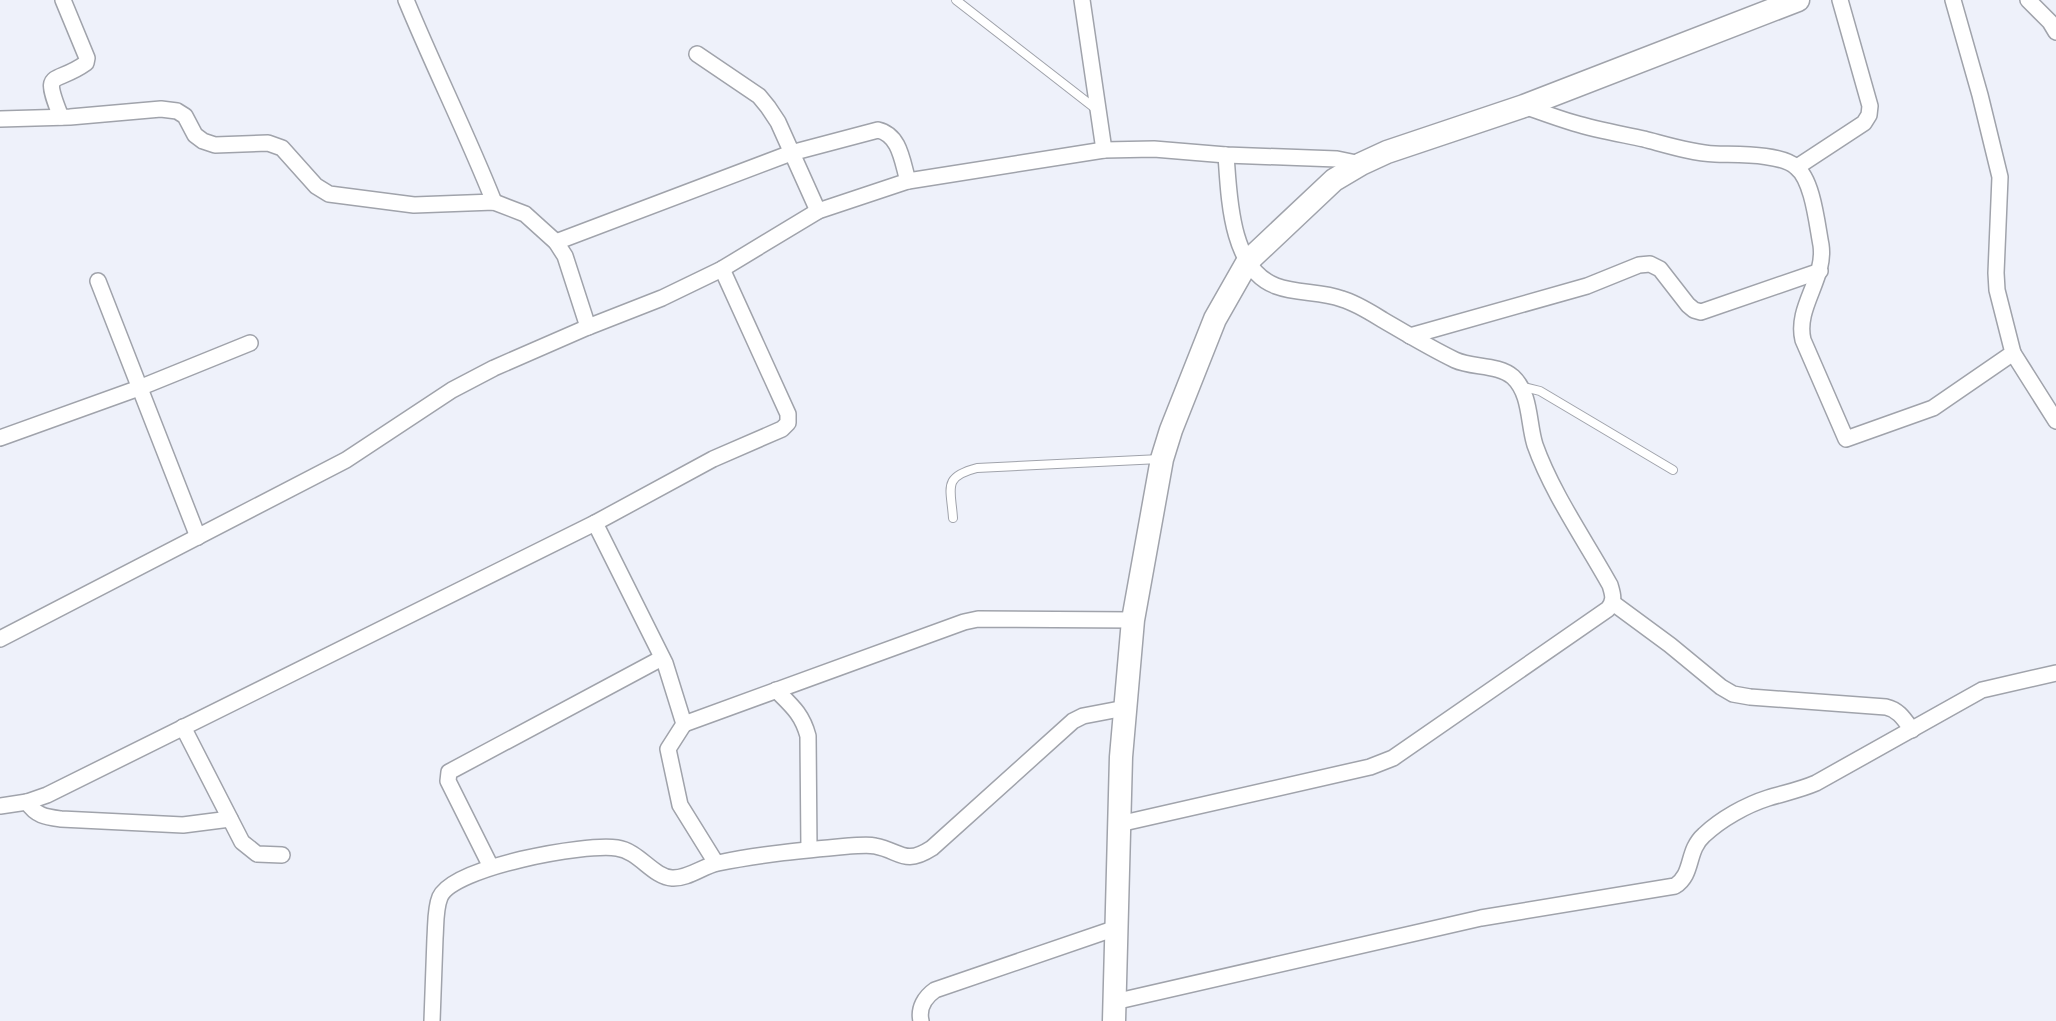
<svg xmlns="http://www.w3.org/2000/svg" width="2056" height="1021" viewBox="0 0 2056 1021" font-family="Rubik,sans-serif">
  <rect width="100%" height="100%" fill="#eef1fa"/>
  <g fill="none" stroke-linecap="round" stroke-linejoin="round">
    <!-- lane casing -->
    <g stroke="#a0a3ab" stroke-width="10">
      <g id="lane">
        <path d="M956 0 1096 109"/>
        <path d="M1520 386 1540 391 1673 470"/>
        <path d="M953 518C951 488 942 477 977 468L1160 459"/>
      </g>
    </g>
    <!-- street casing -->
    <g stroke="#a0a3ab" stroke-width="18">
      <g id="street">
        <path d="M406 0C434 68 467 134 494 202"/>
        <path d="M1082 0 1104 150"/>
        <path d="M2028 0 2050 22 2056 32"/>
        <path d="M697 54 759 96 768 107 778 122 818 211"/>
        <path d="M1524 106C1541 112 1557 118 1574 123 1597 130 1621 134 1644 139 1667 145 1692 153 1715 154 1736 155 1780 153 1796 167 1813 180 1817 225 1821 245 1826 279 1795 307 1803 340L1846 439 1933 408 2013 353 1997 290 1996 273 2000 177 1980 95 1953 0"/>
        <path d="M61 117C41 67 54 86 86 63L87 58 63 0"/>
        <path d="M0 119 70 117 161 109 177 111 185 116 195 135 203 141 215 145 268 143 282 148 316 186 329 194 414 205 494 202 525 214 556 242 565 256 588 327"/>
        <path d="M1797 167 1864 123 1869 115 1870 106 1840 0"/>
        <path d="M556 242 791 153 878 130C900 135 902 161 908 181"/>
        <path d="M98 281 198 537"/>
        <path d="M1410 336 1587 286 1639 265 1650 264 1660 269 1688 305 1694 310 1701 312 1820 271"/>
        <path d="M2013 353 2056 421"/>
        <path d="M0 438 139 388 250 343"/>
        <path d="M1613 603 1670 645 1721 687 1733 694 1750 697 1886 707C1899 710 1904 719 1912 730"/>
        <path d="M0 639 346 460 452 390 494 368 588 327 662 298 722 269 818 211 908 181 1104 150 1154 149 1226 155 1337 159 1361 164"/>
        <path d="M776 690C792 706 802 714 808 736L809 849"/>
        <path d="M684 724 964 622 978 619 1133 620"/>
        <path d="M183 727 242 842 257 854 282 855"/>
        <path d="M27 802C36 816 46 817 61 819L183 825 230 819"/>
        <path d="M0 806 27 802 47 795 595 523"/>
        <path d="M1119 824 1370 767 1393 758 1608 609C1615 600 1613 595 1610 585 1585 540 1552 493 1535 445 1528 423 1531 394 1513 377 1498 364 1472 368 1455 360 1430 348 1407 334 1383 320 1370 312 1356 303 1342 299 1321 291 1297 294 1276 286 1230 269 1229 195 1226 155"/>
        <path d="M716 863 680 805 668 749 684 724 665 663 595 523 713 459 782 429 788 423V414L722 269"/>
        <path d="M491 867 448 781 449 772 662 658"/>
        <path d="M1114 1002 1481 918 1675 886C1694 874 1686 851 1704 835 1721 819 1746 805 1768 798 1784 793 1800 790 1816 783L1982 690 2056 673"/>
        <path d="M432 1021C433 993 434 966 435 938 436 925 435 909 440 897 453 867 585 843 617 848 639 851 653 877 672 878 688 879 703 866 718 863 761 854 805 850 849 846 857 846 867 844 875 846 901 851 904 866 932 848L1073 721 1083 716 1125 708"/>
        <path d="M921 1021C918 1008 925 997 935 990L1116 928"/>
      </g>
    </g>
    <!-- secondary casing -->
    <g stroke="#a0a3ab" stroke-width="25">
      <path id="secondary" d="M1114 1021 1121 757 1133 620 1162 459 1171 430 1215 319 1248 261 1334 180 1361 164 1387 152 1524 106 1798 0"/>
    </g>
    <!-- lane -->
    <use href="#lane" stroke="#fff" stroke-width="8"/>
    <!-- street -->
    <use href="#street" stroke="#fff" stroke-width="15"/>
    <!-- secondary -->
    <use href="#secondary" stroke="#fff" stroke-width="22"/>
  </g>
</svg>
